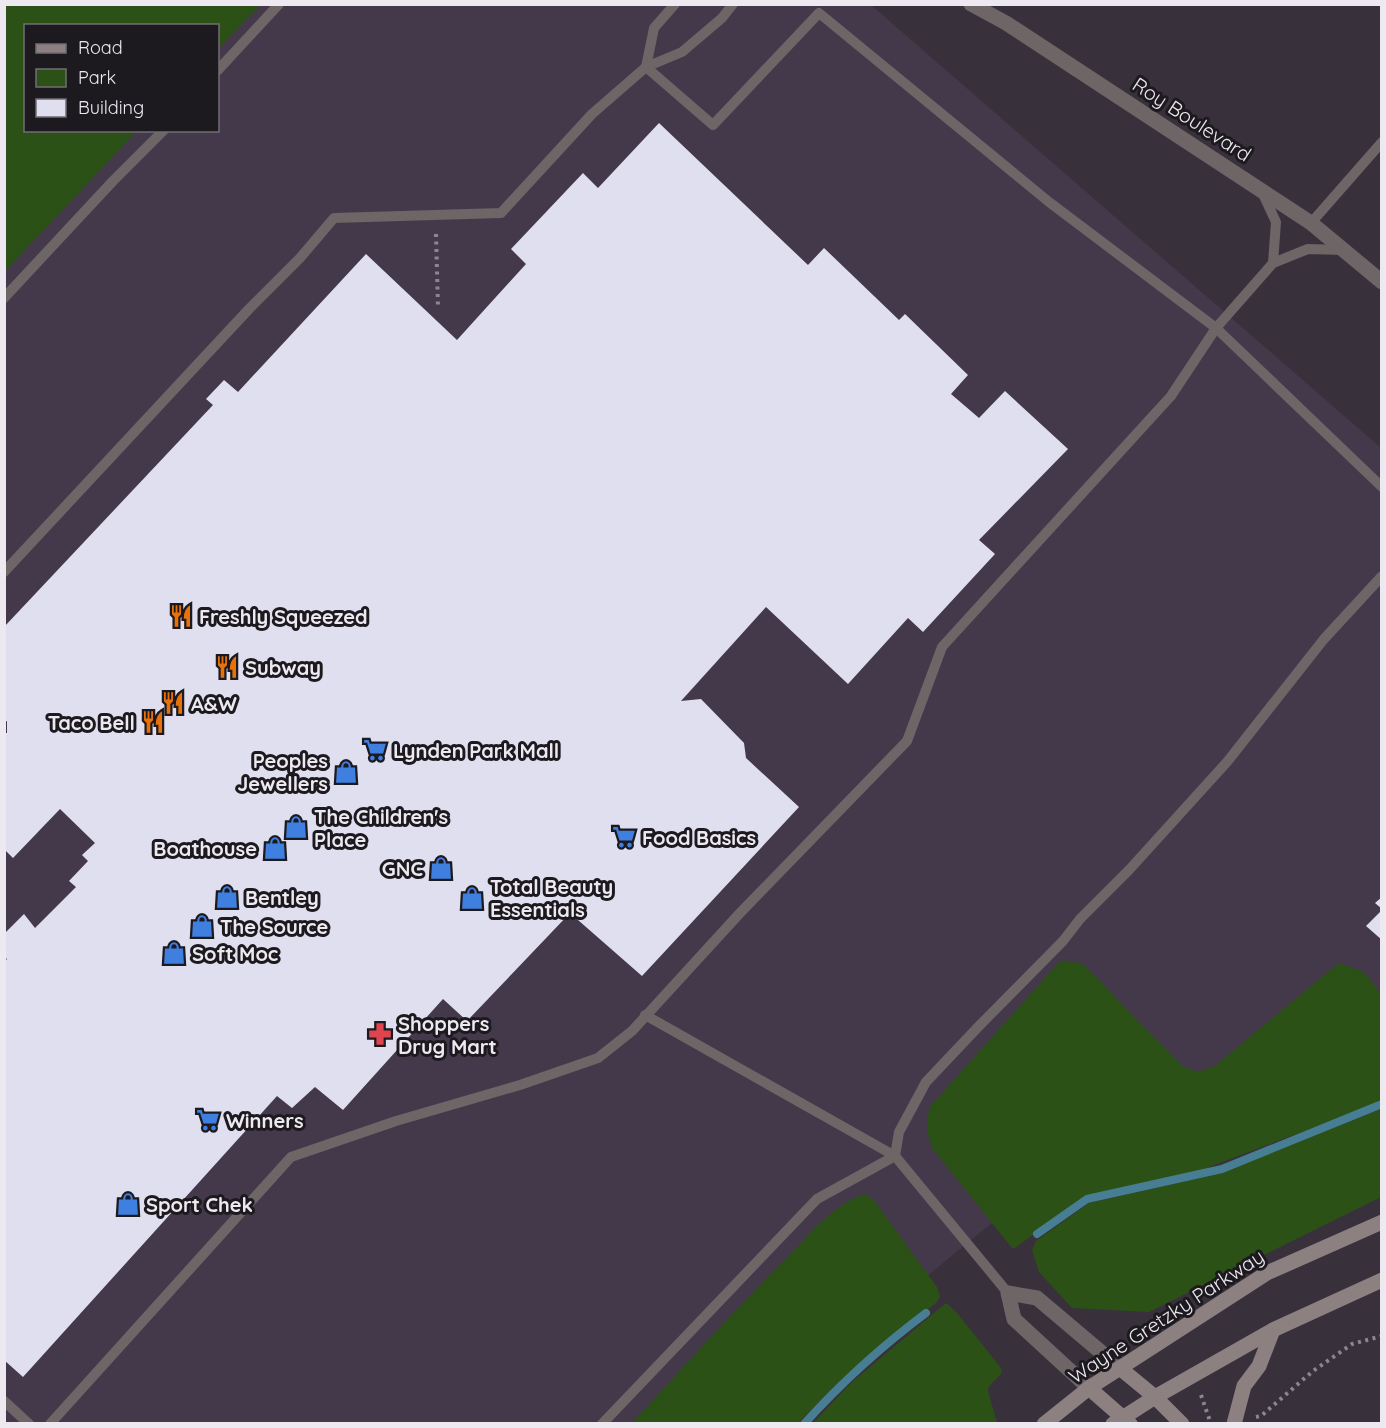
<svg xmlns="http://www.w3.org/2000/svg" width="1386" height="1428" viewBox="0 0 1386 1428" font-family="Quicksand,sans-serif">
  <rect width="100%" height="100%" fill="#38313c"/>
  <!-- built -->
  <path fill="#44394b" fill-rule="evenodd" d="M5 5H871L1381 448V1030L1160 1085 748 1423 5 1424ZM26 26H218V130H26Z"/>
  <!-- green -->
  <g fill="#2c5116">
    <path d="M5 4 260 5 218 49V26H26V130L137 131 5 271Z"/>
    <path d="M1060 961 1082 963 1182 1066 1198 1072 1216 1065 1339 963 1364 972 1381 994V1102L1201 1170 1087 1197 1071 1206 1015 1248H1012L932 1148 927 1130 929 1108Z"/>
    <path d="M1381 1109V1197L1149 1312 1072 1308 1039 1272 1032 1250 1036 1241 1089 1203 1221 1173Z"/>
    <path d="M864 1194 873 1199 937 1287 940 1296 937 1302 842 1379 798 1423H632C683 1368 733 1311 787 1258 810 1234 832 1205 864 1194Z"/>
    <path d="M946 1303 957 1313 1001 1368 1002 1373 989 1386 988 1391 997 1423H813L851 1383Z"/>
  </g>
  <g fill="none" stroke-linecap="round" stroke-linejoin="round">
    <!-- stream -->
    <g stroke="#477e93" stroke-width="8">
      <path d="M1037 1234 1087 1199 1222 1169 1382 1104"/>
      <path d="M804 1424C841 1383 882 1346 926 1313"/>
    </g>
  </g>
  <!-- building -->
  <g fill="#e0dff0">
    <path d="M659 123 808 265 824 248 899 320 905 314 968 375 951 394 979 418 1005 391 1068 449 979 540 995 554 923 632 908 618 848 684 766 607 681 701 701 699 744 743 746 758 799 807 642 976 570 913 467 1021 443 999 343 1110 315 1087 292 1108 277 1096 23 1377 4 1360V962L7 959 4 956V934L24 914 35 928 76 887 69 881 88 861 82 855 95 843 60 809 13 858 4 849V733H7V721L4 722V627L213 405 206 399 224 380 238 392 366 254 457 340 526 264 511 249 583 173 598 188Z"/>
    <path d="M1382 897V909L1375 903Z"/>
    <path d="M1382 910V940L1366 926Z"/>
  </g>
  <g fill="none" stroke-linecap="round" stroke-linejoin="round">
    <!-- path -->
    <g stroke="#8c8690" stroke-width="4" stroke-dasharray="3 4.5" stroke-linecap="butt">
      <path d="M436 234 438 308"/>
      <path d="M1201 1395 1211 1424"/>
      <path d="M1256 1417 1261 1416 1313 1371 1352 1344 1382 1336"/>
    </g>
    <!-- lane -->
    <g stroke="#6d6566" stroke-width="10">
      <path d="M646 67 713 125 819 13 1049 202 1216 328 1382 487"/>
      <path d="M646 67 654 28 675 4"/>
      <path d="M218 70 279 4"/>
      <path d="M1262 192 1276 222 1273 263"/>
      <path d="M1311 223 1382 142"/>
      <path d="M4 298 113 181 164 130"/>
      <path d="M4 572 249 309 300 258 334 218 501 213 592 114 646 67 682 52 722 18 733 4"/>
      <path d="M645 1015 895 1156 1008 1293"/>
      <path d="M895 1156 899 1132 926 1082 979 1026 1063 941 1080 919 1129 870 1227 762 1324 639 1382 576"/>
      <path d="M4 1401 29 1424"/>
      <path d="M50 1424 291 1157 396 1121 520 1085 598 1058 632 1031 740 913 907 741 942 647 1171 396 1216 328 1273 263 1308 249 1344 250"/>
      <path d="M602 1424 817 1199 895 1156"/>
    </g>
    <!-- street -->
    <g stroke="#6d6566" stroke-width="15">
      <path d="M971 4 1006 23 1311 223 1382 282"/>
      <path d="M1089 1388 1014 1319 1008 1293 1037 1298 1121 1369"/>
    </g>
    <!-- secondary -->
    <g stroke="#8d8081" stroke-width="15">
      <path d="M1121 1369 1155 1397 1182 1424"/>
      <path d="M1089 1388 1130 1424"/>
      <path d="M1044 1424 1089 1388 1267 1273 1382 1222"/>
      <path d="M1113 1424 1155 1397 1273 1330 1382 1280"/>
      <path d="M1234 1424 1244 1386 1259 1366 1273 1330"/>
    </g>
  </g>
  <!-- icons -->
  <defs>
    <g id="restaurant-bare" transform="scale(1.8)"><path d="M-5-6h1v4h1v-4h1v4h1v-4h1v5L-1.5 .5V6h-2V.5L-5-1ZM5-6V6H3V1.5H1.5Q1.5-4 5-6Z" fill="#e8710a" stroke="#1d1a1f" stroke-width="2.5" paint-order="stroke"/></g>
    <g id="supermarket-bare" transform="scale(1.8)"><path d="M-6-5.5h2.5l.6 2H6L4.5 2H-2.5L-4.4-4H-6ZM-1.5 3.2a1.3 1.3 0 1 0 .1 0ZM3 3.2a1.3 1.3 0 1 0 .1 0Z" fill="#3f7fe0" stroke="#1d1a1f" stroke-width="2.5" paint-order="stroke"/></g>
    <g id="shop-bare" transform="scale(1.8)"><path d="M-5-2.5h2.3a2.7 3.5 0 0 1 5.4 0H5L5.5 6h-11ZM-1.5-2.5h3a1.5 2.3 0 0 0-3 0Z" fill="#3f7fe0" stroke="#1d1a1f" stroke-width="2.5" paint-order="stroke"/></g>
    <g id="pharmacy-bare" transform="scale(1.8)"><path d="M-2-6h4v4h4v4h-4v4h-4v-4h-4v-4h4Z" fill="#e0444e" stroke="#1d1a1f" stroke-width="2.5" paint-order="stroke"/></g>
  </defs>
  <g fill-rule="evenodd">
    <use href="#restaurant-bare" x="181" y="616"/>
    <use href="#restaurant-bare" x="227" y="667"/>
    <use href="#restaurant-bare" x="173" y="703"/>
    <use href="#restaurant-bare" x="153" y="722"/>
    <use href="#supermarket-bare" x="375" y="750"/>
    <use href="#shop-bare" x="346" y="772"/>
    <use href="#shop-bare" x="296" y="827"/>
    <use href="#supermarket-bare" x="624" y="837"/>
    <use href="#shop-bare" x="275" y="848"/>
    <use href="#shop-bare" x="441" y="868"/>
    <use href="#shop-bare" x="227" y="897"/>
    <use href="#shop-bare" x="472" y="898"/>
    <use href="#shop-bare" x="202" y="926"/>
    <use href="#shop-bare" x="174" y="953"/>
    <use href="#pharmacy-bare" x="380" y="1034"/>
    <use href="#supermarket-bare" x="208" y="1120"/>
    <use href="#shop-bare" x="128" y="1204"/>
  </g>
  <g text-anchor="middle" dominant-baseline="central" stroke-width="6" stroke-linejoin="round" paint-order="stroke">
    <!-- street labels -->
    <g font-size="20" fill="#eee9f1" stroke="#1d1a1f">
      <text transform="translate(1192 119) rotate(33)">Roy Boulevard</text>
      <text transform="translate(1166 1316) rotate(-33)">Wayne Gretzky Parkway</text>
    </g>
    <!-- poi labels -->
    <g font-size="20" font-weight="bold" fill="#eee9f1" stroke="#1d1a1f" text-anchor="start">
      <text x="199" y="616">Freshly Squeezed</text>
      <text x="245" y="667">Subway</text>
      <text x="191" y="703">A&amp;W</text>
      <text x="135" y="722" text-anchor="end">Taco Bell</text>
      <text x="393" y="750">Lynden Park Mall</text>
      <text x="328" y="760" text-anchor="end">Peoples<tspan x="328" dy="23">Jewellers</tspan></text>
      <text x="314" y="816">The Children's<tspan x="314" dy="23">Place</tspan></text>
      <text x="642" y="837">Food Basics</text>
      <text x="257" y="848" text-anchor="end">Boathouse</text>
      <text x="423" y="868" text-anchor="end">GNC</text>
      <text x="490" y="886">Total Beauty<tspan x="490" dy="23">Essentials</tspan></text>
      <text x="245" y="897">Bentley</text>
      <text x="220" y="926">The Source</text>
      <text x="192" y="953">Soft Moc</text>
      <text x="398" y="1023">Shoppers<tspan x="398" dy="23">Drug Mart</tspan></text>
      <text x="226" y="1120">Winners</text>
      <text x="146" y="1204">Sport Chek</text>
    </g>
  </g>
  <!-- border -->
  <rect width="1386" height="1428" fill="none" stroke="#eee9f1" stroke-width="12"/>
  <!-- legend -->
  <rect x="24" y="24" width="195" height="108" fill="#1d1a1f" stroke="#716d73" stroke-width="1.5"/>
  <rect x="36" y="44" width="30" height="9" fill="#8d8081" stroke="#716d73" stroke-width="1.5"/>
  <text x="78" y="54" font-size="18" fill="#eee9f1">Road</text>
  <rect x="36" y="69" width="30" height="18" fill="#2c5116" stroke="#716d73" stroke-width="1.5"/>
  <text x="78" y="84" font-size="18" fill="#eee9f1">Park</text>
  <rect x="36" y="99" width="30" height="18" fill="#e0dff0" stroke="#716d73" stroke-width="1.5"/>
  <text x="78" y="114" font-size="18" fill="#eee9f1">Building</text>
</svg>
